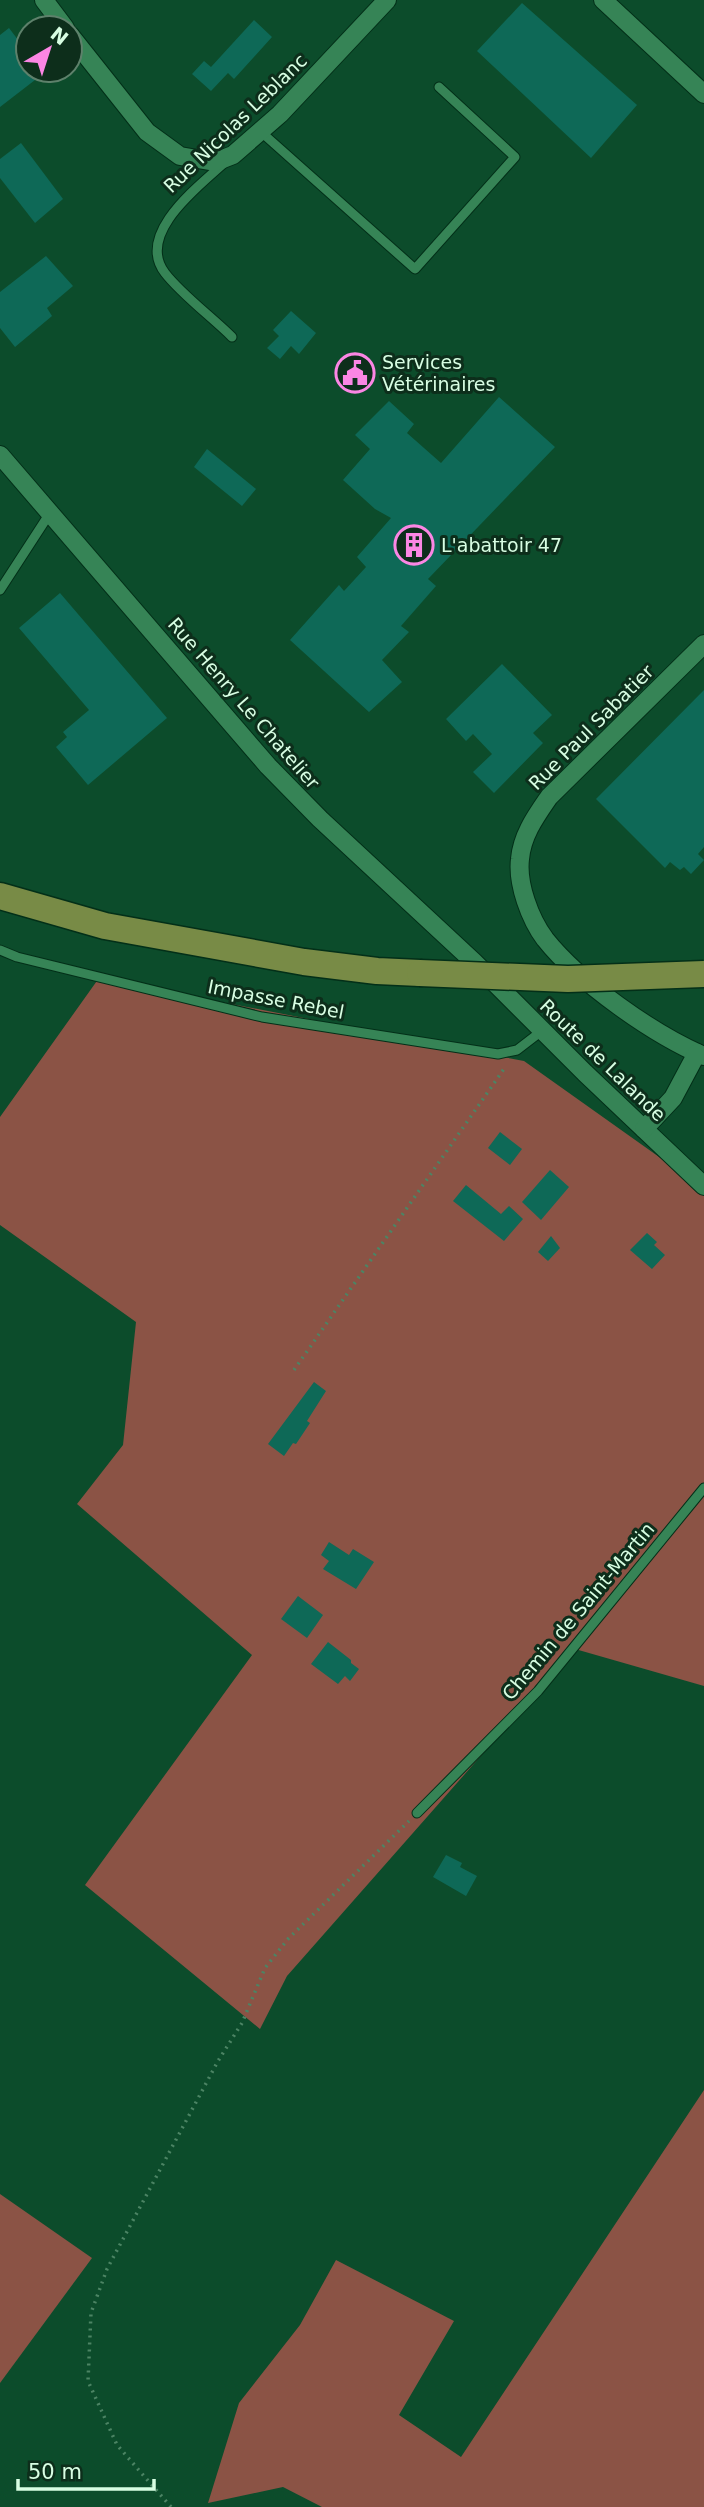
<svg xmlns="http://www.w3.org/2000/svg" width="704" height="2507" viewBox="0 0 704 2507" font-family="'DejaVu Sans',sans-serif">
  <rect width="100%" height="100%" fill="#0c4c2b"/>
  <!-- green -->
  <g fill="#8b5345">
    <path d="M99 978 524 1061 669 1164 704 1185V1686L575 1649 287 1976 260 2029 85 1885 252 1655 77 1504 123 1445 136 1322 0 1225V1117Z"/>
    <path d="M704 2090V2507H322L283 2487 208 2503 239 2403 300 2325 336 2260 454 2321 399 2415 461 2457Z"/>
    <path d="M0 2194 92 2258 0 2383Z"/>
  </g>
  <!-- building -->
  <g fill="#0e6957">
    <path d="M522 3 637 105 591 158 477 51Z"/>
    <path d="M254 20 272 37 234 79 228 73 211 91 192 74 204 61 211 67Z"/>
    <path d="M9 28 28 53V70H48L0 107V35Z"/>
    <path d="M21 143 63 199 35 223 0 178V159Z"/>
    <path d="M46 256 73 286 47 308 52 316 15 347 0 328V292Z"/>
    <path d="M291 311 316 333 299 354 291 346 280 359 267 348 279 336 273 330Z"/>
    <path d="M355 362 366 372 355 385 344 375Z"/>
    <path d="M499 397 555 447 428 579 436 586 401 626 409 632 382 660 402 682 369 712 290 640 339 585 344 591 366 567 357 557 391 518 375 509 343 480 370 449 355 435 389 401 414 424 407 433 441 463Z"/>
    <path d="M207 449 256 489 242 506 194 467Z"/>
    <path d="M60 593 167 718 88 785 56 747 67 737 63 732 89 710 19 628Z"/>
    <path d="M502 664 552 715 533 733 543 743 494 793 473 772 492 754 473 734 466 741 446 719Z"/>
    <path d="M704 690V847L698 854 704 860 691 874 684 867 680 870 670 862 665 868 596 799Z"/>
    <path d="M500 1132 522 1149 510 1165 488 1148Z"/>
    <path d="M550 1170 569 1187 541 1220 522 1202Z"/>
    <path d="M466 1185 501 1214 509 1206 523 1219 504 1241 453 1201Z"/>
    <path d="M647 1233 657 1242 654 1245 665 1255 652 1269 630 1250Z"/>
    <path d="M551 1236 560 1248 548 1261 538 1252Z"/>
    <path d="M314 1382 326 1391 307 1421 310 1423 296 1444 293 1443 284 1456 268 1444Z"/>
    <path d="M329 1542 349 1555 353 1549 374 1562 356 1589 323 1569 329 1561 321 1555Z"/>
    <path d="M298 1596 323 1615 307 1638 281 1619Z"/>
    <path d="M328 1642 351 1660V1663L359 1669 350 1681 345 1676 338 1684 311 1664Z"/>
    <path d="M446 1855 462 1863 460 1867 477 1876 466 1896 433 1877Z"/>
  </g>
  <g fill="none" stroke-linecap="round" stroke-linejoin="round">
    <!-- service casing -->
    <g stroke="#032f18" stroke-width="11">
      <g id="service">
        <path d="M260 131 415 269 515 157 439 87"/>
        <path d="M223 164C199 186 135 234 165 273 181 294 213 318 232 337"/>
        <path d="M0 590 50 513"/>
        <path d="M0 950 17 957 262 1017 498 1054 517 1050 543 1030"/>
        <path d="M417 1813 538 1691 704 1488"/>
      </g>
    </g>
    <!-- minor casing -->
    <g stroke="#032f18" stroke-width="20">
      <g id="minor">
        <path d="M44 0 65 28"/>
        <path d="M603 0 704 94"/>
        <path d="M70 35 147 132 180 156 215 162 233 155 280 114 387 0"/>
        <path d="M0 455 268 766 320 819 474 962 585 1073 704 1186"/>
        <path d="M704 644 549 797C536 816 522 835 520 859 517 884 530 919 545 939 580 983 653 1034 704 1056"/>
        <path d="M644 1129 673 1098 697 1053"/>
      </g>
    </g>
    <!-- primary casing -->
    <g stroke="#032f18" stroke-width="29">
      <path id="primary" d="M0 896 105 926 304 962 377 971 420 973"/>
    </g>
    <!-- path -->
    <g stroke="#4c8464" stroke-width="3.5" stroke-dasharray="2 5" stroke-linecap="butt">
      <path d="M294 1370 506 1066"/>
      <path d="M171 2507 117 2445 88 2381 91 2313 107 2269 218 2061 242 2023 265 1968 288 1939 409 1821"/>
    </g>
    <!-- service -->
    <use href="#service" stroke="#368456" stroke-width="9"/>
    <!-- minor -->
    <use href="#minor" stroke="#368456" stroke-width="18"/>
    <!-- primary -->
    <use href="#primary" stroke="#788b46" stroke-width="26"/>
    <!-- primary-bridge casing -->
    <g stroke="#032f18" stroke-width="29" stroke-linecap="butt">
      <path id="primary-bridge" d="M420 973 568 979 704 974"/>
    </g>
    <!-- primary-bridge -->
    <use href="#primary-bridge" stroke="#788b46" stroke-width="26"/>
  </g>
  <!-- icons -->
  <defs>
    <g id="civic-ring" transform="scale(2.0125)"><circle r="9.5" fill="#0d2e1b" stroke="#fb86e4" stroke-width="1.5"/><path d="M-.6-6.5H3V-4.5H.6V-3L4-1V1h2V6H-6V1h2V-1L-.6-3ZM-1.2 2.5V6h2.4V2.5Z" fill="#fb86e4"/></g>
    <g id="building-ring" transform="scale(2.0125)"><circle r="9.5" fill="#0d2e1b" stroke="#fb86e4" stroke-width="1.5"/><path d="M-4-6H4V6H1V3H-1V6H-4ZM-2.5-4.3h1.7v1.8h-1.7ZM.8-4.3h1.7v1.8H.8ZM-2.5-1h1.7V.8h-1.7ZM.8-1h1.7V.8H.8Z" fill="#fb86e4"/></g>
  </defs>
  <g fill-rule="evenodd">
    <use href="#civic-ring" x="355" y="373"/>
    <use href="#building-ring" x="414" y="545"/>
  </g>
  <g text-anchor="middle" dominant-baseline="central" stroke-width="6" stroke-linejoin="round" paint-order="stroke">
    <!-- street labels -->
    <g font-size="19" fill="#d8fee3" stroke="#0d2e1b">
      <text transform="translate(235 123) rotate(-44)">Rue Nicolas Leblanc</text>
      <text transform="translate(244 703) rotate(49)">Rue Henry Le Chatelier</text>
      <text transform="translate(591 727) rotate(-45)">Rue Paul Sabatier</text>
      <text transform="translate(276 999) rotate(11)">Impasse Rebel</text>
      <text transform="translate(603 1060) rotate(44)">Route de Lalande</text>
      <text transform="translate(578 1611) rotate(-50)">Chemin de Saint-Martin</text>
    </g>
    <!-- poi labels -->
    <g font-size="19" fill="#d8fee3" stroke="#0d2e1b" text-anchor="start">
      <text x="382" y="362">Services<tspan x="382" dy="22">Vétérinaires</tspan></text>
      <text x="441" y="545">L'abattoir 47</text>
    </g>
  </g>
  <!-- north arrow -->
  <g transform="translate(49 49) rotate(39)"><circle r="33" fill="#0d2e1b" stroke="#5e816b" stroke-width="2"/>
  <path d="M0-5L12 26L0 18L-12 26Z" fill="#fb86e4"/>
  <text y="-10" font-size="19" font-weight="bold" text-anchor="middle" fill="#d8fee3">N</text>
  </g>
  <!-- scale -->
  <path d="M18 2479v10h136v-10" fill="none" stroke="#d8fee3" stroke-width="3.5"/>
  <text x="28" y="2479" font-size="21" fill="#d8fee3" stroke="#0d2e1b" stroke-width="5" paint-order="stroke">50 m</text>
</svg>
